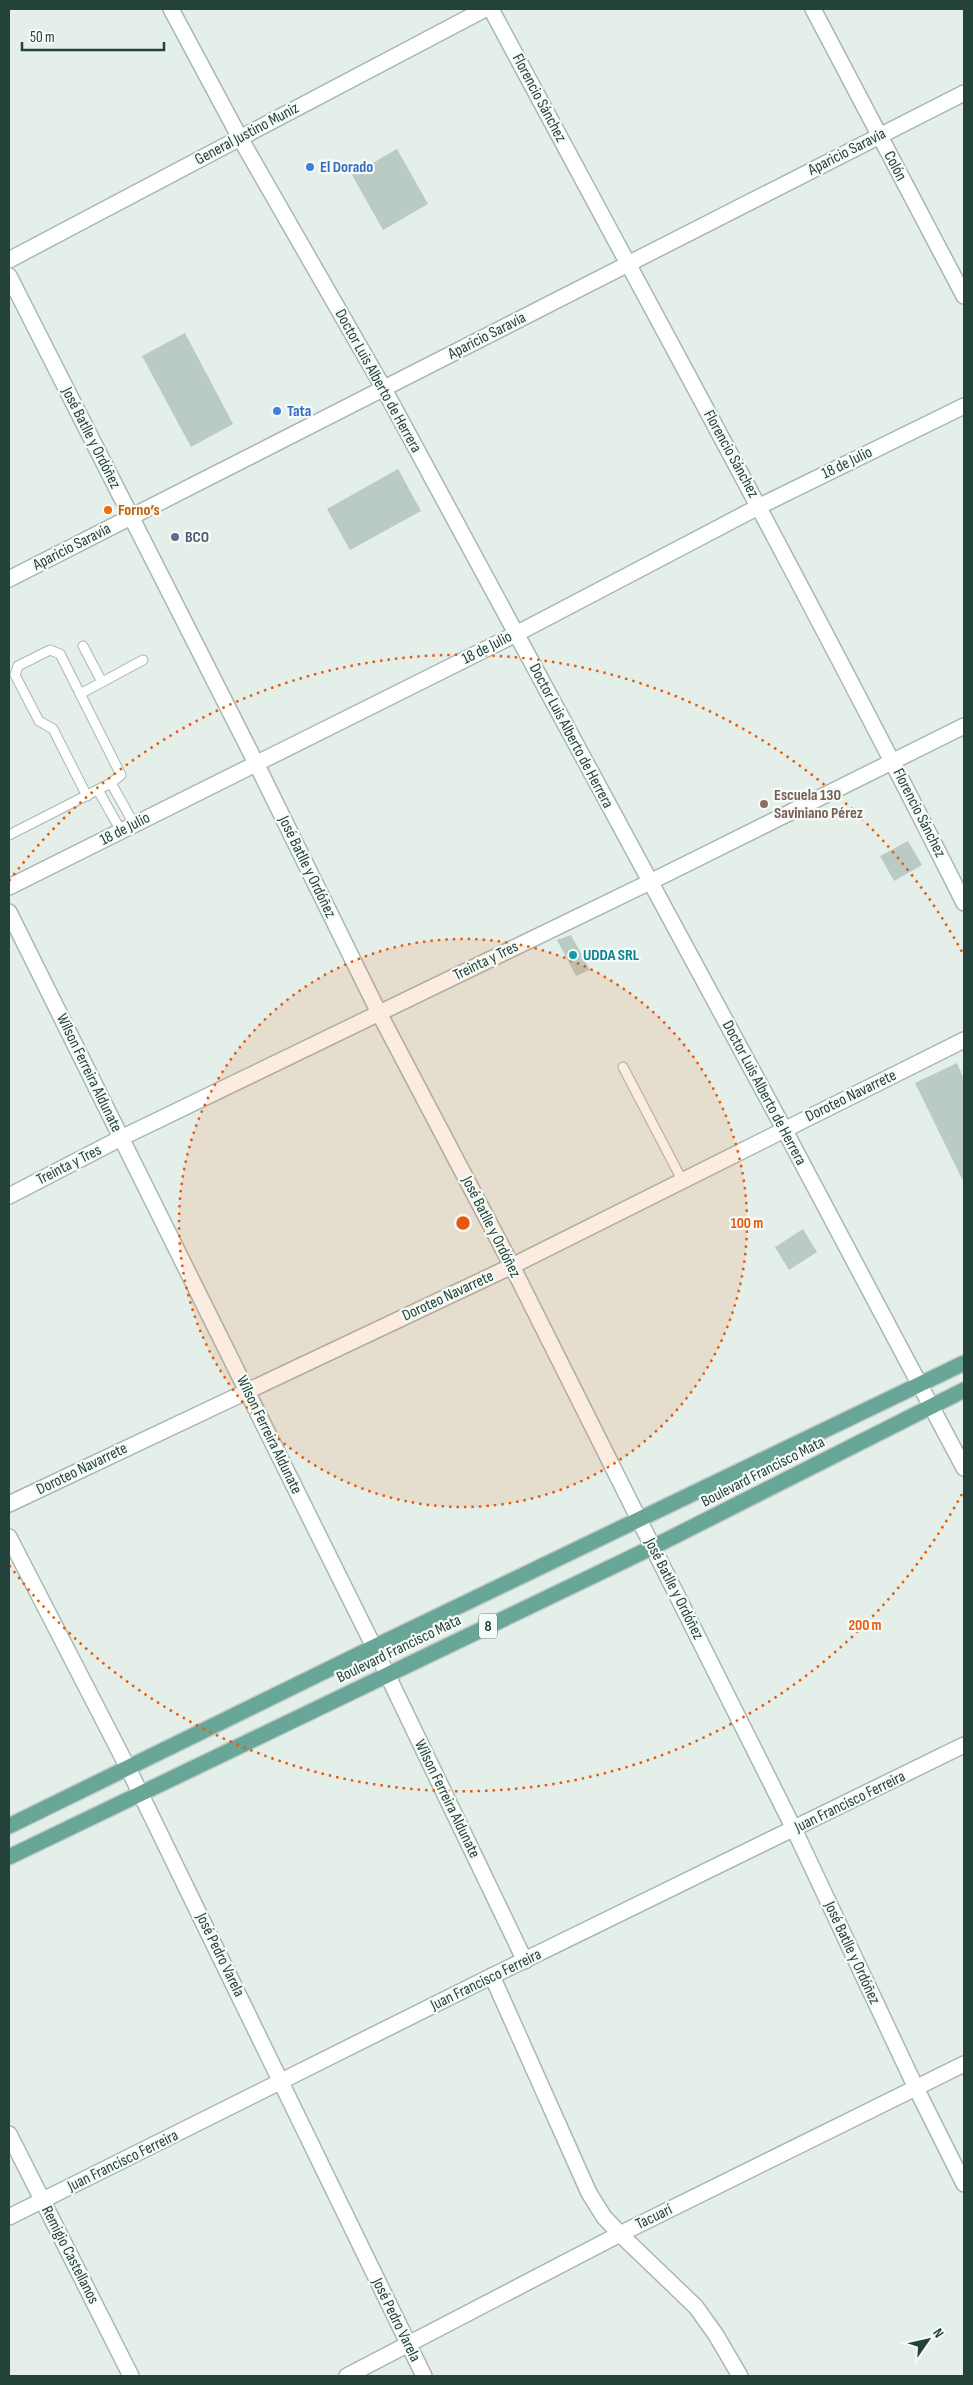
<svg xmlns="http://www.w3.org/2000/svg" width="973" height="2385" viewBox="0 0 973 2385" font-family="'Sofia Sans Condensed',sans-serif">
  <rect width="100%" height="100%" fill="#e5efea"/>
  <!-- building -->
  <g fill="#bacac4">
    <path d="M397 149 428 204 383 230 352 175Z"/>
    <path d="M185 333 233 424 191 447 142 356Z"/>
    <path d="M398 469 421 511 350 550 327 509Z"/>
    <path d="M908 841 922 865 894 881 880 856Z"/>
    <path d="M571 935 590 970 576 976 557 940Z"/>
    <path d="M957 1063 964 1079V1183L915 1083Z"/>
    <path d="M803 1229 817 1252 789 1270 775 1247Z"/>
  </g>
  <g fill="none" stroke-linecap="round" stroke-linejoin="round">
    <!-- service casing -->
    <g stroke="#a7b8b2" stroke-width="11">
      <g id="service">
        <path d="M83 646 102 682"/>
        <path d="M80 694 143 660"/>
        <path d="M111 783 134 824"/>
        <path d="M98 790 121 831"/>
        <path d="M9 835 111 783 121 775 60 654 50 650 18 666 15 675 39 721 53 729 87 796"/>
        <path d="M623 1067 682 1180"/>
      </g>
    </g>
    <!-- minor casing -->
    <g stroke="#a7b8b2" stroke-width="18">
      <g id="minor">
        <path d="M813 9 964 296"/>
        <path d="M9 260 240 138"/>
        <path d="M9 276 256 763 379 1013 512 1266 794 1829 916 2088 964 2184"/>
        <path d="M9 579 964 93"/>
        <path d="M9 887 516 634 760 506 964 406"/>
        <path d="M9 912 374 1647 525 1961"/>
        <path d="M9 1196 121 1138 650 882 964 726"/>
        <path d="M931 1406 964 1468"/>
        <path d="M9 1504 512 1266 964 1040"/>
        <path d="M9 1537 128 1768 424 2376"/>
        <path d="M492 1976 589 2193 604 2217 620 2234 696 2307 716 2335 740 2376"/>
        <path d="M9 2134 131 2376"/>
        <path d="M9 2217 492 1976 964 1745"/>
        <path d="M347 2376 620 2234 964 2064"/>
      </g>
    </g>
    <!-- tertiary casing -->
    <g stroke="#a7b8b2" stroke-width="18">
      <g id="tertiary">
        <path d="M171 9 240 138 384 389 784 1129 931 1406"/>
        <path d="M491 9C650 306 813 602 964 903"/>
        <path d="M240 138 485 9"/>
      </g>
    </g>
    <!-- primary casing -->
    <g stroke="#c1cac8" stroke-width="18">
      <g id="primary">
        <path d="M9 1826 374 1647 964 1363"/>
        <path d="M9 1857 653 1547 964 1390"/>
      </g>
    </g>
    <!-- service -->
    <use href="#service" stroke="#fff" stroke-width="9"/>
    <!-- minor -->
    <use href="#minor" stroke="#fff" stroke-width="15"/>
    <!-- tertiary -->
    <use href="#tertiary" stroke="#fff" stroke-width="15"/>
    <!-- primary -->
    <use href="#primary" stroke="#68a697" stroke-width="15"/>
  </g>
  <!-- distance rings -->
  <circle cx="463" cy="1223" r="284" fill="#e8590c" fill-opacity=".12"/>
  <g fill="none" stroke="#e8590c" stroke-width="2.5" stroke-dasharray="2.5 5">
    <circle cx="463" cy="1223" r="284"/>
    <path d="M962 1494A568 568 0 0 1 9 1565M9 881A568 568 0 0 1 962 952"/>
  </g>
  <!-- markers -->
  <g fill="#3f7fe0" stroke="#f6fbf8" stroke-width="2">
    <circle cx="310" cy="167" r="5"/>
    <circle cx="277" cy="411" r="5"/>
  </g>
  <circle fill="#e8710a" stroke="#f6fbf8" stroke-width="2" cx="108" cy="510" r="5"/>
  <circle fill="#5c6f8a" stroke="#f6fbf8" stroke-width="2" cx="175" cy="537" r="5"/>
  <circle fill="#8d6e63" stroke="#f6fbf8" stroke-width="2" cx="764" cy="804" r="5"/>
  <circle fill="#0f9aa8" stroke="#f6fbf8" stroke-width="2" cx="573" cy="955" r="5"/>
  <g text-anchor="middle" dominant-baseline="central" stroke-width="4.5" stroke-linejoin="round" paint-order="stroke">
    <!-- shield labels -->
    <rect fill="#f6fbf8" stroke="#627a73" stroke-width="1" x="479" y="1613.5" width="18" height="25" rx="4"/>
    <g font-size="15" font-weight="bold" fill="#23423a">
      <text x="488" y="1626">8</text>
    </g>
    <!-- street labels -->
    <g font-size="16" fill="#23423a" stroke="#f6fbf8">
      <text transform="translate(539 98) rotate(62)">Florencio Sánchez</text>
      <text transform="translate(247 134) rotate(-28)">General Justino Muniz</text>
      <text transform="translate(847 152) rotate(-27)">Aparicio Saravia</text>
      <text transform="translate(895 166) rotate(62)">Colón</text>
      <text transform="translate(487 336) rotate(-27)">Aparicio Saravia</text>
      <text transform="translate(378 381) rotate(61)">Doctor Luis Alberto de Herrera</text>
      <text transform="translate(91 438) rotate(63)">José Batlle y Ordóñez</text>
      <text transform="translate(731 454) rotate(61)">Florencio Sánchez</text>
      <text transform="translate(847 463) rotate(-26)">18 de Julio</text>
      <text transform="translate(72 547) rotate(-27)">Aparicio Saravia</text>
      <text transform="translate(487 648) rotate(-27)">18 de Julio</text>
      <text transform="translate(571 736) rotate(62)">Doctor Luis Alberto de Herrera</text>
      <text transform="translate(919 813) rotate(63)">Florencio Sánchez</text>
      <text transform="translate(125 829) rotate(-27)">18 de Julio</text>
      <text transform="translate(307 867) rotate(64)">José Batlle y Ordóñez</text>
      <text transform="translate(486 961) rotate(-26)">Treinta y Tres</text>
      <text transform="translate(89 1073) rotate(64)">Wilson Ferreira Aldunate</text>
      <text transform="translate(764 1093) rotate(62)">Doctor Luis Alberto de Herrera</text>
      <text transform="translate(851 1096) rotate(-26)">Doroteo Navarrete</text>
      <text transform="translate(69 1165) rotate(-27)">Treinta y Tres</text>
      <text transform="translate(491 1227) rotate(63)">José Batlle y Ordóñez</text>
      <text transform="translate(448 1296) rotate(-25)">Doroteo Navarrete</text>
      <text transform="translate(269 1435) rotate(64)">Wilson Ferreira Aldunate</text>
      <text transform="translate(82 1469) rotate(-26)">Doroteo Navarrete</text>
      <text transform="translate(763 1472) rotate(-27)">Boulevard Francisco Mata</text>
      <text transform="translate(674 1589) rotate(63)">José Batlle y Ordóñez</text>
      <text transform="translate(399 1649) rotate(-26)">Boulevard Francisco Mata</text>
      <text transform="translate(447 1799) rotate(64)">Wilson Ferreira Aldunate</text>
      <text transform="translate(850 1802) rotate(-26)">Juan Francisco Ferreira</text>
      <text transform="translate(852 1953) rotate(65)">José Batlle y Ordóñez</text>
      <text transform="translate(220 1955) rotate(64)">José Pedro Varela</text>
      <text transform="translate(486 1980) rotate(-26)">Juan Francisco Ferreira</text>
      <text transform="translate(123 2161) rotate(-26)">Juan Francisco Ferreira</text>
      <text transform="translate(654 2217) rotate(-26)">Tacuarí</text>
      <text transform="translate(70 2255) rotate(63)">Remigio Castellanos</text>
      <text transform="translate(396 2320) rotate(64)">José Pedro Varela</text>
    </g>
    <!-- shop labels -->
    <g font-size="16" font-weight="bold" fill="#366cbe" stroke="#f6fbf8" text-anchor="start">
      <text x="320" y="167">El Dorado</text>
      <text x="287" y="411">Tata</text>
    </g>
    <!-- food labels -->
    <g font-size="16" font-weight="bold" fill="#c56008" stroke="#f6fbf8" text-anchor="start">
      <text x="118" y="510">Forno’s</text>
    </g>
    <!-- service labels -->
    <g font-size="16" font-weight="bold" fill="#4e5e75" stroke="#f6fbf8" text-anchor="start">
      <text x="185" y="537">BCO</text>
    </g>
    <!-- education labels -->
    <g font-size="16" font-weight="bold" fill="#785e54" stroke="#f6fbf8" text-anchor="start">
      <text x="774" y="795">Escuela 130<tspan x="774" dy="18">Saviniano Pérez</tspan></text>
    </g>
    <!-- culture labels -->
    <g font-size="16" font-weight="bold" fill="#0d838f" stroke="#f6fbf8" text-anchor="start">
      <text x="583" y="955">UDDA SRL</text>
    </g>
  </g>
  <circle cx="463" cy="1223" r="8" fill="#e8590c" stroke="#f6fbf8" stroke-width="2.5"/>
  <g font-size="15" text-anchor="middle" font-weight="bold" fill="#e8590c" stroke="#f6fbf8" stroke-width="4.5" stroke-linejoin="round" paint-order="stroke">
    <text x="747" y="1228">100 m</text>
    <text x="865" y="1630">200 m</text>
  </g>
  <!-- border -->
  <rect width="973" height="2385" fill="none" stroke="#23423a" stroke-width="20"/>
  <!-- north arrow -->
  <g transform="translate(928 2340) rotate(56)" stroke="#f6fbf8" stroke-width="4" paint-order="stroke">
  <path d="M0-4L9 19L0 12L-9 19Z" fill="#23423a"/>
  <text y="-8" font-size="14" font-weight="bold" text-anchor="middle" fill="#23423a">N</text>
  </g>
  <!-- scale -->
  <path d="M22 42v8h142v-8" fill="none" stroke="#23423a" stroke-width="2.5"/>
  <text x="30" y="42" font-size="15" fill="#23423a" stroke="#f6fbf8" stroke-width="4" paint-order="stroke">50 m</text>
</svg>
